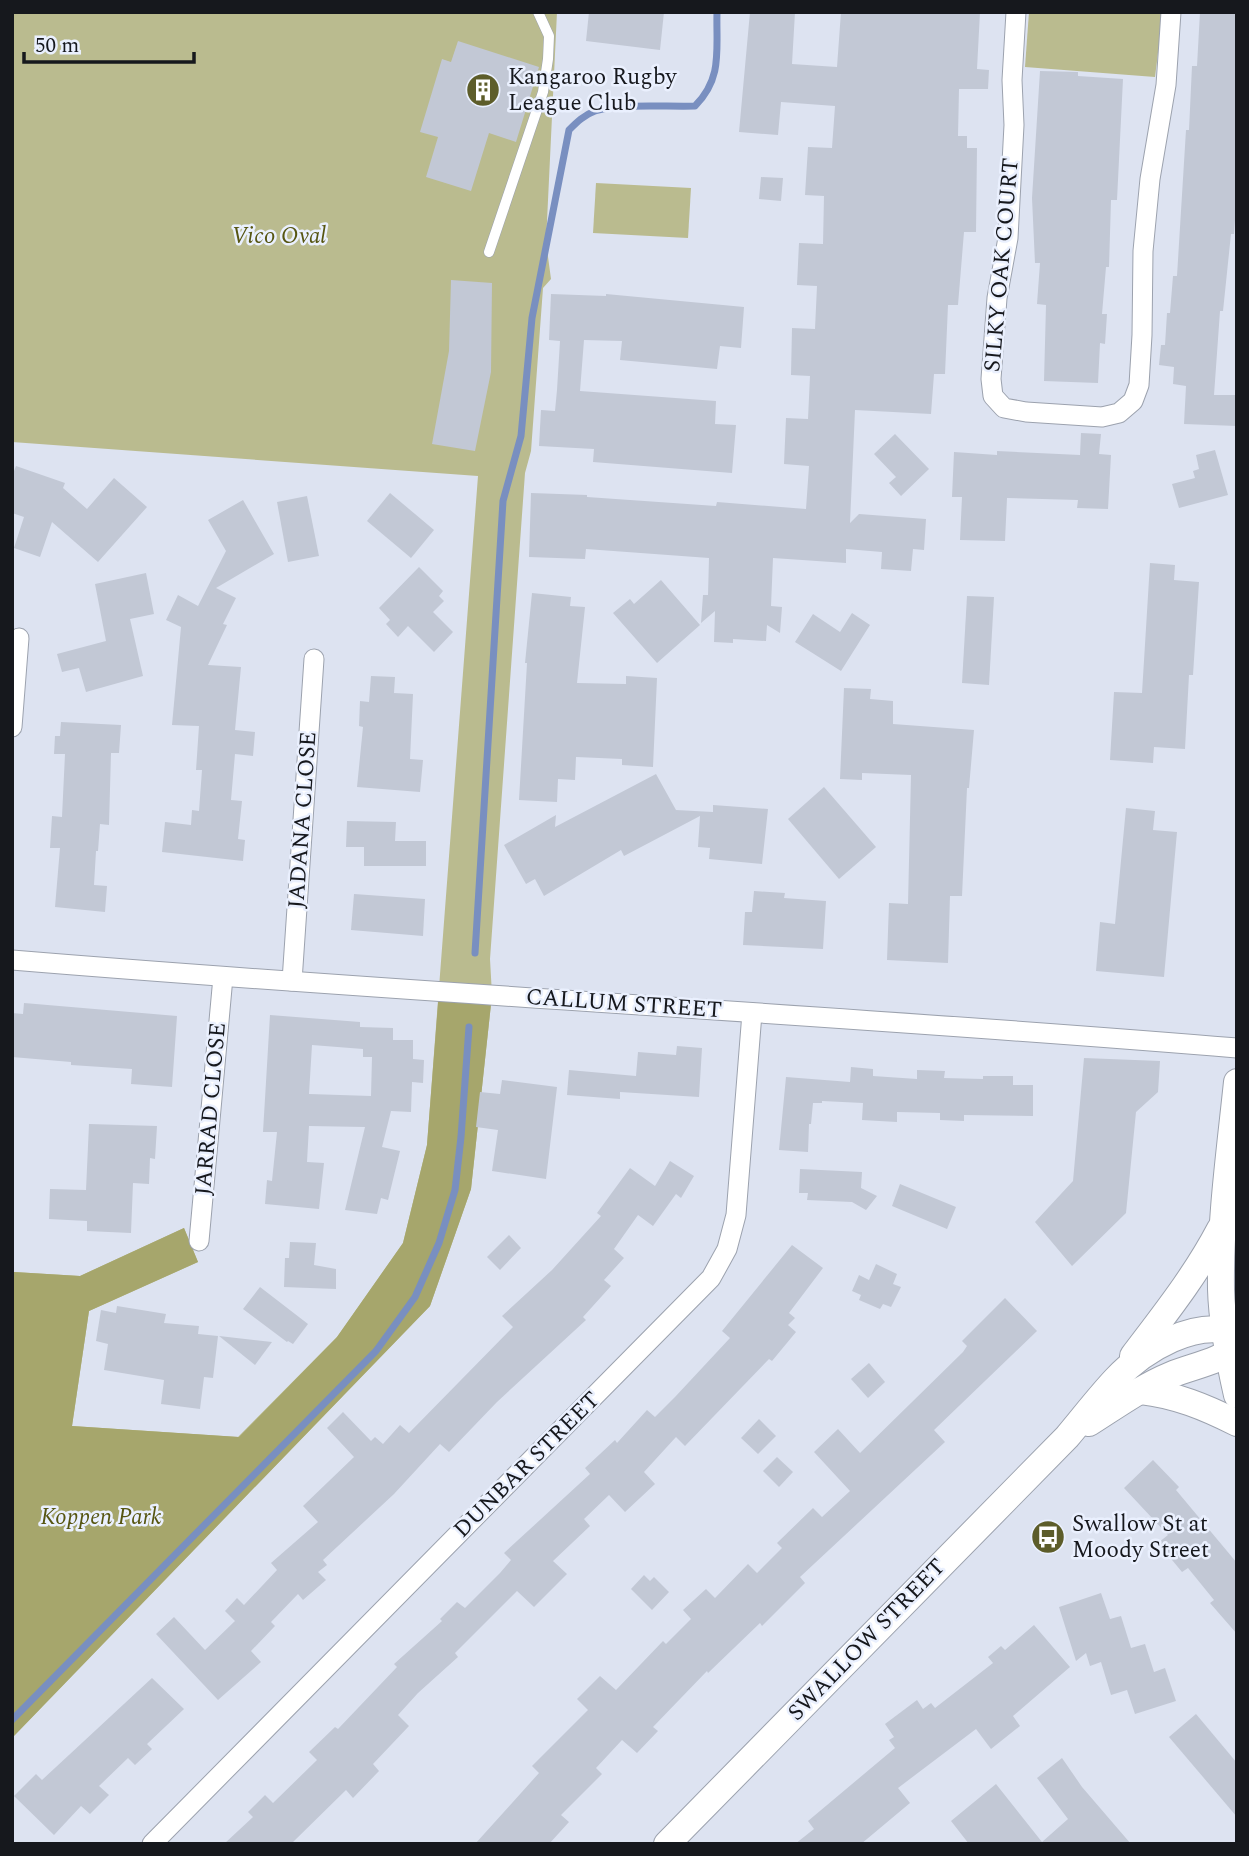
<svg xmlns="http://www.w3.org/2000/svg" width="1249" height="1856" viewBox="0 0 1249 1856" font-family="Spectral,serif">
  <rect width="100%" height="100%" fill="#dde3f1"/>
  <!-- green -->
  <g fill="#babb8f">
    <path d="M12 12H557L546 242 551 279 543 288 531 451 525 473 490 959 492 995 471 1189 430 1306 12 1738 14 1272 80 1276 184 1228 198 1262 89 1311 72 1426 238 1437 337 1337 403 1243 427 1145 478 476 12 442Z"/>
    <path d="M1029 12H1163L1155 77 1025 67Z"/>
    <path d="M596 183 691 188 688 238 593 233Z"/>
  </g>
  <!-- forest -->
  <path fill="#a6a66c" d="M439 991 492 995 471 1189 430 1306 12 1738 14 1272 80 1276 184 1228 198 1262 89 1311 72 1426 239 1437 337 1337 403 1243 427 1145Z"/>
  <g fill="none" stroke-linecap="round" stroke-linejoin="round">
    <!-- stream -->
    <g stroke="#798fc0" stroke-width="7">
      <path d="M475 953 503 501 521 436 532 318 569 130C577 122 584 115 595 111 620 103 667 107 695 106 723 78 716 50 717 12"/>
      <path d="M12 1720 376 1351 415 1297 439 1243 455 1190 461 1137 469 1027"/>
    </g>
  </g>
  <!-- building -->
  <g fill="#c2c8d5" fill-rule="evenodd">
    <path d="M589 12H664L660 50 586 41Z"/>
    <path d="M750 12H795L792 64 837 67 841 12H980L977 69 989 70 988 89H959L958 136H967V148H977L976 232H964L958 305H948L945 374H934L931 414 855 410 850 523 859 514 926 519 924 550 913 549 911 571 881 569 882 552 846 549V563L773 558 771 606 782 607 780 633 767 625 766 641 733 639V643L714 642 715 611 701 623 703 595H708L709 558 586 549 585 559 529 557 531 493 587 495V497L716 506 717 502 806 509 809 466 784 464 786 418 808 419 810 376 791 375 792 328 815 329 817 286 797 285 799 243 823 244 824 196 805 195 808 147 832 148 835 106 781 102 778 135 739 132Z"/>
    <path d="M1200 12H1237L1236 206 1234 234H1231L1223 311H1220L1214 395H1237V426L1184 424 1186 386 1173 384 1174 367 1159 365 1161 345H1165L1167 313H1170L1173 276H1177L1186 130H1189L1192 66H1197Z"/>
    <path d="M458 41 539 67 516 142 489 133 471 191 426 177 438 137 420 132 442 59 451 62Z"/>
    <path d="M1040 71 1078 72V76L1123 79 1117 200H1111L1109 267H1106L1102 314H1107L1105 344 1100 343 1098 383 1044 381 1046 305 1037 304 1040 263H1035L1032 198Z"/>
    <path d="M761 177 783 178 781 201 759 199Z"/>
    <path d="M451 280 492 283 491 372 475 451 432 444 449 351Z"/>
    <path d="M551 294 606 296V294L744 307 741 348 720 346 717 369 620 360 622 341 584 340 580 391 716 401 715 424 736 425 732 473 593 462 594 449 539 446 541 410 555 411 557 390 560 341 549 340Z"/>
    <path d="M1081 433 1101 434 1099 454 1111 455 1108 509 1077 508 1078 500 1007 498 1005 541 960 540 962 497H952L954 452 997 455V451L1080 455Z"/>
    <path d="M895 434 929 469 901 496 889 483 896 477 874 454Z"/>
    <path d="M1215 450 1228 495 1179 508 1172 484 1195 478 1193 471 1199 469 1196 455Z"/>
    <path d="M16 466 65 483 63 488 87 509 114 478 147 507 98 562 52 522 40 557 14 548 24 517 12 513V476Z"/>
    <path d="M390 493 434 530 411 558 367 521Z"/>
    <path d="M307 496 319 556 288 562 277 502Z"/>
    <path d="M243 500 274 554 216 588 236 598 223 624 227 625 208 665 241 667 235 730 255 732 253 756 235 754 231 800 242 801 238 839 245 840 243 861 162 852 165 822 191 825 192 810 199 811 202 770H196L199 726 172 725 181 627 166 620 178 595 198 606 226 551 208 520Z"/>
    <path d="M1150 563 1175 565 1174 580 1199 582 1193 675H1189L1185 749 1154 747 1153 763 1110 760 1114 692 1142 693Z"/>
    <path d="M419 567 443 591 439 596 444 601 433 612 453 632 434 652 408 626 398 637 386 624 390 620 379 608Z"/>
    <path d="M146 573 154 614 130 619 143 676 86 692 79 668 62 672 57 654 106 641 95 584Z"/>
    <path d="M661 580 700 625 657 663 613 613 630 599 634 604Z"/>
    <path d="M532 593 571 597 570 606 585 607 577 683 626 684V676L657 678 653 767 622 765V759L576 757 575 780 558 779 557 802 519 800 527 663H525Z"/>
    <path d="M967 596 994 597 989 685 962 683Z"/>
    <path d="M852 613 870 625 841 671 795 642 813 614 840 632Z"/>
    <path d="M371 676 395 677 394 693 413 694 410 759 423 760 420 792 357 787 363 727 359 726 360 701 369 702Z"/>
    <path d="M844 688 871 689 870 699 893 701V724L974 730 969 788H967L962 896H950L948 963 887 960 889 903 908 904 911 775 862 773V780L840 779Z"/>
    <path d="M61 722 121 725 119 753H111L109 825 100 824 98 851H96L94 885 107 886 105 912 55 907 60 848H50L52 816 62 817 65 754H54L55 736H60Z"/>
    <path d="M656 774 676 810 713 812V805L768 809 762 864 709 859 710 848 698 847 700 816 624 856 621 850 544 896 535 879 526 884 504 845 556 815 555 827Z"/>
    <path d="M824 787 876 847 839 879 788 819Z"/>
    <path d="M1126 808 1155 811 1153 830 1177 832 1164 977 1096 971 1100 922 1115 924Z"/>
    <path d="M347 821 396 822 395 841H426V866H364V847H346Z"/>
    <path d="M754 891 785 893 784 898 826 901 823 949 743 945 745 912H752Z"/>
    <path d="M354 894 425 899 423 936 351 930Z"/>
    <path d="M24 1003 177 1016 172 1087 131 1084 132 1069 71 1065V1062L12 1057V1013L23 1014Z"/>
    <path d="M270 1015 360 1022V1027L393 1028V1040H413V1059L424 1060 423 1083 412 1082 411 1112 391 1111 382 1147 400 1151 388 1200 381 1198 377 1214 345 1210 365 1127 309 1126 307 1162 324 1163 319 1209 265 1204 267 1180 272 1181 277 1132H263ZM312 1045 363 1049V1057H372L371 1096 309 1094Z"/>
    <path d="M677 1046 702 1048 699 1097 620 1092V1099L567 1095 569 1070 636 1076 638 1052 676 1055Z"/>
    <path d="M1084 1058 1160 1061 1158 1092 1136 1112 1126 1213 1072 1266 1035 1222 1073 1181Z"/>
    <path d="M851 1067 873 1069V1076L917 1079V1070L945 1071 944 1078 983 1079V1076H1013V1085H1033V1116L964 1115V1121L940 1120V1113L897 1112V1122L862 1120 863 1103 822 1101V1103H813L811 1124H809L808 1152 779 1150 786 1077 850 1082Z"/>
    <path d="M502 1080 557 1087 546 1179 492 1171 498 1130 476 1127 480 1092 500 1094Z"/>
    <path d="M89 1124 157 1126 155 1159 150 1158 149 1184 133 1183 131 1233 87 1231V1221L49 1219 50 1189 86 1190Z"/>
    <path d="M670 1161 694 1176 681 1198 676 1194 653 1226 638 1215 614 1249 624 1258 604 1280 611 1286 583 1317 586 1320 497 1402 449 1452 440 1444 394 1494 323 1560 327 1565 318 1572 326 1580 303 1600 298 1594 271 1622 275 1626 251 1651 261 1662 218 1700 156 1634 174 1617 205 1650 235 1621 225 1611 237 1598 244 1605 277 1570 271 1563 318 1522 303 1506 354 1457 327 1428 343 1412 371 1441 375 1437 383 1444 400 1425 409 1433 513 1327 502 1316 552 1270 601 1216 597 1213 630 1168 655 1186Z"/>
    <path d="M800 1169 862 1172 861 1188 877 1196 866 1210 852 1202 807 1200 808 1193H799Z"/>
    <path d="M900 1184 956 1207 947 1229 892 1206Z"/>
    <path d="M509 1235 521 1248 500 1270 487 1257Z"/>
    <path d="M290 1242 316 1243 314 1265 336 1269V1289L284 1287 285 1258H289Z"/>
    <path d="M792 1245 823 1268 789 1313 795 1318 788 1325 796 1332 772 1361 769 1359 685 1446 676 1437 644 1472 655 1484 625 1512 609 1495 584 1519 590 1526 553 1561 567 1574 534 1607 517 1591 455 1653 458 1657 418 1693 398 1715 409 1726 373 1764 379 1771 353 1798 346 1790 291 1844H224L253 1817 248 1812 265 1795 273 1803 317 1760 309 1752 335 1727 338 1729 397 1667 394 1664 442 1621 440 1619 457 1602 465 1608 500 1573 511 1560 504 1553 590 1474 585 1468 615 1440 617 1443 647 1410 655 1417 675 1397 730 1338 722 1331Z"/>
    <path d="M876 1264 897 1274 893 1284 901 1287 891 1307 883 1304 880 1309 859 1300 861 1295 852 1291 859 1275 869 1280Z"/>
    <path d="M260 1287 308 1324 293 1344 288 1341 287 1342 243 1309Z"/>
    <path d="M1005 1298 1037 1331 934 1430 945 1442 800 1577 805 1583 762 1626 760 1623 708 1673 707 1671 653 1727 658 1731 637 1753 622 1740 596 1768 602 1774 561 1815 569 1822 549 1844H475L539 1773 532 1766 588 1710 577 1699 600 1676 616 1690 663 1641 666 1644 691 1619 683 1610 706 1589 715 1598 748 1564 757 1573 782 1548 777 1543 813 1508 822 1517 850 1491 814 1452 838 1429 860 1453 963 1352 967 1346 962 1341Z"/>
    <path d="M117 1306 166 1314 164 1323 199 1326 198 1334 218 1336 213 1378 204 1377 200 1409 161 1404 164 1380 104 1370 108 1344 96 1341 101 1310 116 1313Z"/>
    <path d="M219 1336 272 1342 255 1365Z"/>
    <path d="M869 1363 885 1382 868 1398 851 1379Z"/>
    <path d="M759 1419 776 1436 758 1454 741 1438Z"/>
    <path d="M777 1457 793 1472 779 1487 763 1471Z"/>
    <path d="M1153 1460 1179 1487 1176 1490 1237 1563V1634L1210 1603 1214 1600 1188 1568 1182 1572 1158 1543 1168 1535 1124 1488Z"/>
    <path d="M644 1575 650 1581 654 1577 669 1592 652 1610 631 1589Z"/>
    <path d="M1101 1593 1110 1619 1121 1616 1131 1648 1145 1644 1154 1672 1165 1668 1176 1701 1135 1714 1127 1690 1111 1695 1101 1662 1090 1666 1086 1653 1076 1661 1059 1607Z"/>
    <path d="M1034 1625 1070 1667 1013 1716 1020 1726 991 1749 976 1729 898 1788 910 1803 861 1844H795L814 1829 808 1821 895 1748 889 1740 894 1737 885 1724 917 1700 923 1709 931 1703 935 1708 993 1663 988 1657 1001 1646 1005 1650Z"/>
    <path d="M152 1678 184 1709 147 1744 152 1749 135 1765 128 1758 99 1786 109 1795 90 1814 81 1806 54 1835 14 1796 36 1774 42 1780Z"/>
    <path d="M1196 1714 1237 1763V1817L1169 1737Z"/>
    <path d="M1062 1758 1082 1787 1131 1844H969L951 1821 996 1784 1042 1842 1068 1819 1037 1778Z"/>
  </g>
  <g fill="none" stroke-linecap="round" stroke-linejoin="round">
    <!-- lane casing -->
    <g stroke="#9ca2ae" stroke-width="11">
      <path id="lane" d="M489 252 543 92 548 59 549 36 538 12"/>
    </g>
    <!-- street casing -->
    <g stroke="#9ca2ae" stroke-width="21">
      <g id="street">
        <path d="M1016 12 1012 80 1014 125 1008 238 997 298 991 379 993 396 1004 408 1026 412 1102 417 1119 413 1133 401 1139 385 1142 335 1143 251 1150 179 1166 85 1171 12"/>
        <path d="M12 727 19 638"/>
        <path d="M12 960C420 994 829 1014 1237 1048"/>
        <path d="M292 981 314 659"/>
        <path d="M199 1241 223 977"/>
        <path d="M152 1844 711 1278 727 1249 736 1215 752 1013"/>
      </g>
    </g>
    <!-- secondary casing -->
    <g stroke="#9ca2ae" stroke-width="28">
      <g id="secondary">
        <path d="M1237 1082C1230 1150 1220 1220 1221 1289 1222 1325 1229 1360 1237 1395"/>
        <path d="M1133 1356C1164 1315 1196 1275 1220 1229"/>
        <path d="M1141 1391C1176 1395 1205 1407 1237 1423"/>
        <path d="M1089 1423C1116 1406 1142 1387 1171 1375 1192 1366 1220 1362 1237 1346"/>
        <path d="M667 1844 1067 1437C1083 1418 1099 1397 1116 1379 1143 1350 1197 1317 1237 1334"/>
      </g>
    </g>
    <!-- lane -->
    <use href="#lane" stroke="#fff" stroke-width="10"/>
    <!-- street -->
    <use href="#street" stroke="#fff" stroke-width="19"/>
    <!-- secondary -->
    <use href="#secondary" stroke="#fff" stroke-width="26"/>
  </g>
  <!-- icons -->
  <defs>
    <g id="building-disc" transform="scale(1.75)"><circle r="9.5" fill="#5d5d2a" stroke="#eaf0fe"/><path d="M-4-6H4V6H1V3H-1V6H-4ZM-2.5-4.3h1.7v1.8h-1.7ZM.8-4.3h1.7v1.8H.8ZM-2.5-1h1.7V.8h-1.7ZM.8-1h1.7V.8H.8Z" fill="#fff"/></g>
    <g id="bus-disc" transform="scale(1.75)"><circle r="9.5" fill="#5d5d2a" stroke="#eaf0fe"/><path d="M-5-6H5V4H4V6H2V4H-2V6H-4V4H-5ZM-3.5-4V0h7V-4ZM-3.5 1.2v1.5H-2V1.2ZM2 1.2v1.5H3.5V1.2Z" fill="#fff"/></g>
  </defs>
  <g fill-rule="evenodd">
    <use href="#building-disc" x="483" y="90"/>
    <use href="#bus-disc" x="1048" y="1537"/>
  </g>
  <g text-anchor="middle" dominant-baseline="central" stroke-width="5" stroke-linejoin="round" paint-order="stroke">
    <!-- poi labels -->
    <g font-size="23" fill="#16181d" stroke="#eaf0fe" text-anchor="start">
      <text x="508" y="77">Kangaroo Rugby<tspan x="508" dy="26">League Club</tspan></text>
      <text x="1072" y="1524">Swallow St at<tspan x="1072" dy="26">Moody Street</tspan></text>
    </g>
    <!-- park labels -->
    <g font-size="23" font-style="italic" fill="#565511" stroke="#eaf0fe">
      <text x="279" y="236">Vico Oval</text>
      <text x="101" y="1517">Koppen Park</text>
    </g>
    <!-- street labels -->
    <g font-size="23" fill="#16181d" stroke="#eaf0fe">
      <text transform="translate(1002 265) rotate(-85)">SILKY OAK COURT</text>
      <text transform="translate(303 820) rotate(-86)">JADANA CLOSE</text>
      <text transform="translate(624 1004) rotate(4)">CALLUM STREET</text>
      <text transform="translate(211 1109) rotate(-85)">JARRAD CLOSE</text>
      <text transform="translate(527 1465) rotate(-45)">DUNBAR STREET</text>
      <text transform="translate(867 1640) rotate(-46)">SWALLOW STREET</text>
    </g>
  </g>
  <!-- border -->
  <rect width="1249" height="1856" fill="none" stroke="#16181d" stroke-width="28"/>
  <!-- scale -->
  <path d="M24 52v10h170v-10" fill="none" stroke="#16181d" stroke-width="3.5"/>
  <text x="35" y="52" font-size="21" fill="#16181d" stroke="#eaf0fe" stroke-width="5" paint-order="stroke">50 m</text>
</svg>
